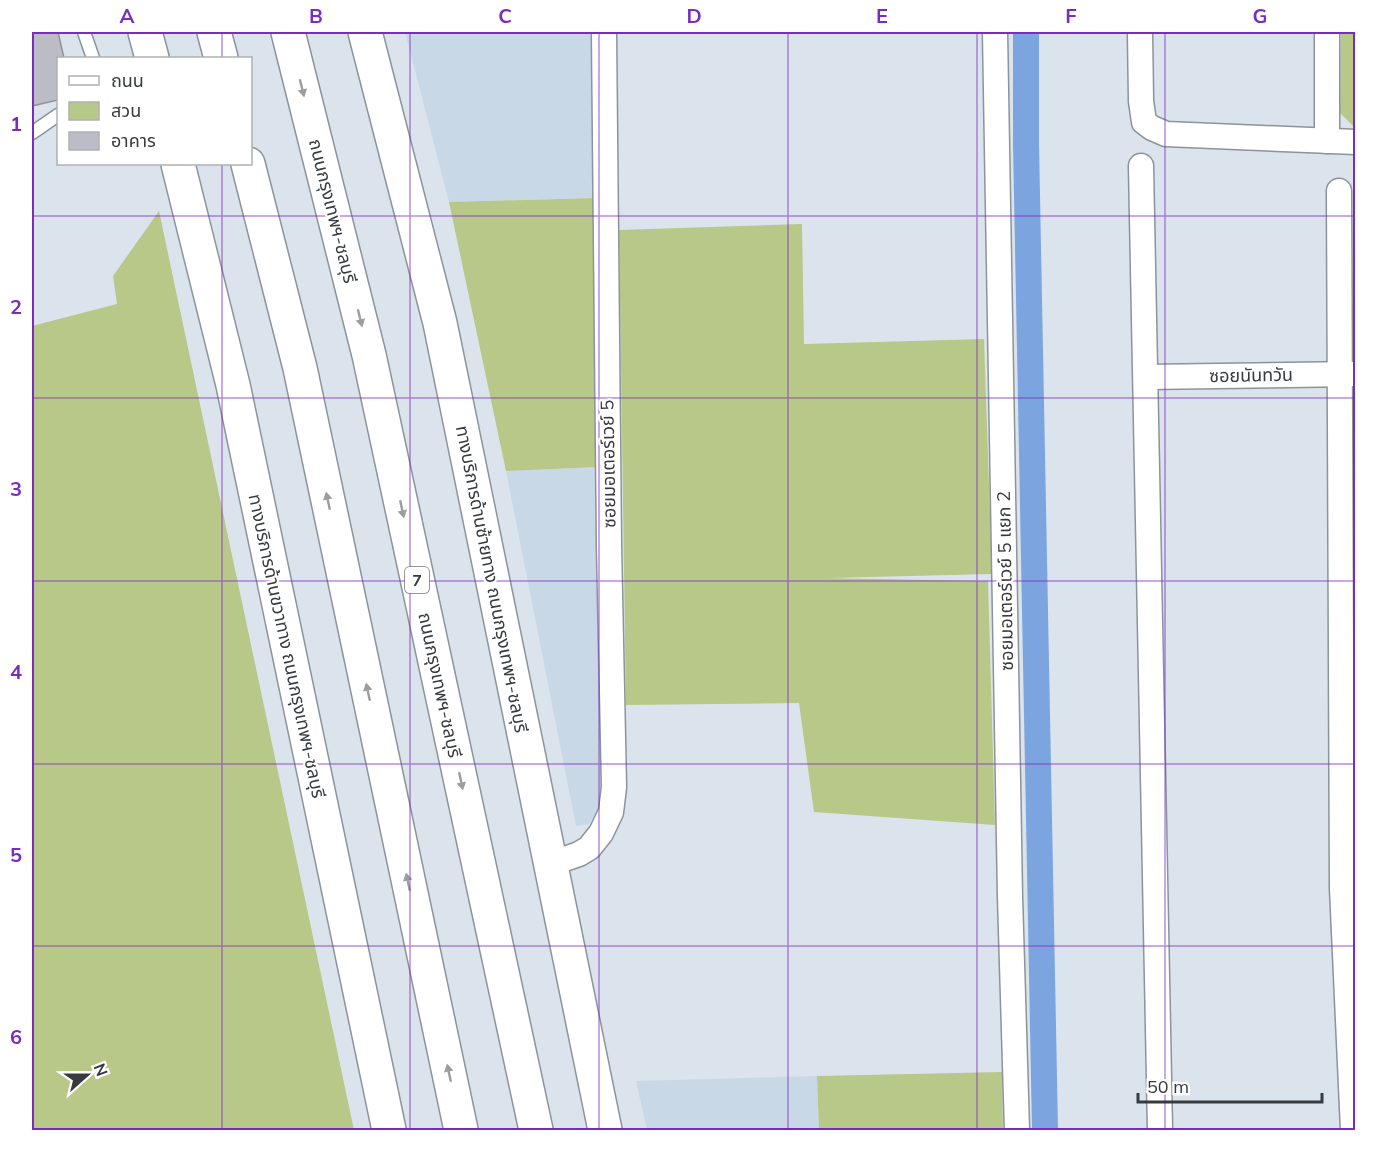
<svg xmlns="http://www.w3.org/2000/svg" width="1387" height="1162" viewBox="0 0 1387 1162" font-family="Mulish,'Noto Sans Thai',sans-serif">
  <rect width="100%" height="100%" fill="#dbe4ed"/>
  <!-- built -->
  <g fill="#c9d8e6">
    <path d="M405 32H592L596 198 449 202Z"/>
    <path d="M597 467V569L604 800 589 824 576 826 506 471Z"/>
    <path d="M817 1076 819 1130H647L636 1081Z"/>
  </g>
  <!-- green -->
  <g fill="#b7c888">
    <path d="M1341 32H1355V128L1340 113Z"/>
    <path d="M596 198 597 467 506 471 449 202Z"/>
    <path d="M159 211 354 1130H32V326L117 304 113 276Z"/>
    <path d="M802 224 804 344 984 339 992 574 827 578 988 581 995 825 814 812 799 703 626 705 619 230Z"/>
    <path d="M1002 1072 1003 1130H819L817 1076Z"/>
  </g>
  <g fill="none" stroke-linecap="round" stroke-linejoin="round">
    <!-- canal -->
    <path stroke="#7ca4de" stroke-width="26" d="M1026 32V143L1045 1130"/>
  </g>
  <!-- building -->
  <path fill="#bcbcc6" stroke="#91919b" stroke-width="1.5" d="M32 32H58L64 58H58V100L32 106Z"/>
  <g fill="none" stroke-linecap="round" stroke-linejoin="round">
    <!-- lane casing -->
    <g stroke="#8b949b" stroke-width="15">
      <g id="lane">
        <path d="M84 32 93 58"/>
        <path d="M32 133 58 115"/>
      </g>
    </g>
    <!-- street casing -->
    <g stroke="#8b949b" stroke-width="27">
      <g id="street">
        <path d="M995 32 1010 897 1017 1130"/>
        <path d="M1140 32 1141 101 1144 122 1152 128 1166 134 1356 142"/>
        <path d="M1327 141V32"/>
        <path d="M1141 166 1160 1130"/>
        <path d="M1339 191 1342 888 1353 1130"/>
        <path d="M1146 377 1356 374"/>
        <path d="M550 864 579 854 589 848 601 833 611 812 614 787 609 545 604 32"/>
      </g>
    </g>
    <!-- secondary casing -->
    <g stroke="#8b949b" stroke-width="36">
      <g id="secondary">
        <path d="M145 32 152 58"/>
        <path d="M365 32 440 323 605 1130"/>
        <path d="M178 164 233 385 389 1130"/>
      </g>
    </g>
    <!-- highway casing -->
    <g stroke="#8b949b" stroke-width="36">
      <g id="highway">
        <path d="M214 32 221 58"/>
        <path d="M288 32 369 355 536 1130"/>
        <path d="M248 164 300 368 461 1130"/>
      </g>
    </g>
    <!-- lane -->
    <use href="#lane" stroke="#fff" stroke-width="12"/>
    <!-- street -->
    <use href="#street" stroke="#fff" stroke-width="24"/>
    <!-- secondary -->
    <use href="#secondary" stroke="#fff" stroke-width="33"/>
    <!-- highway -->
    <use href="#highway" stroke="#fff" stroke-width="33"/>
  </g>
  <!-- one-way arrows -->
  <defs><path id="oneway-solid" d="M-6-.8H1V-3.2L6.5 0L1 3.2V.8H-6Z" transform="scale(1.5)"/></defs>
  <g fill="#9b9d9e">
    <use href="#oneway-solid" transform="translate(302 88) rotate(76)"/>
    <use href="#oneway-solid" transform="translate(360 318) rotate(76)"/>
    <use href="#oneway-solid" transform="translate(328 501) rotate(-102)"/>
    <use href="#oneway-solid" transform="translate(402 509) rotate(78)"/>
    <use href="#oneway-solid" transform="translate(368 692) rotate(-102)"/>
    <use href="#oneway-solid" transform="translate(461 781) rotate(78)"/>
    <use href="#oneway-solid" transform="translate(408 882) rotate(-102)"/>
    <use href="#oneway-solid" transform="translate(449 1073) rotate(-102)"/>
  </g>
  <!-- grid -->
  <path fill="none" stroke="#7b2cbf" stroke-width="1.5" stroke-opacity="0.55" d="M222 32V58M410 32V1130M599 32V1130M788 32V1130M977 32V1130M1165 32V1130M222 164V1130M32 216H1356M32 398H1356M32 581H1356M32 764H1356M32 946H1356"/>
  <g text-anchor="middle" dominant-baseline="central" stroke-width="4.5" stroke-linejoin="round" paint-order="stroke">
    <!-- shield labels -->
    <rect fill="#fff" stroke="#737678" stroke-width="1.5" x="405" y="567" width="24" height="26" rx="4.5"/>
    <g font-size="16" font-weight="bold" fill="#373b3e">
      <text x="417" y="580">7</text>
    </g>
    <!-- street labels -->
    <g font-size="18" fill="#373b3e" stroke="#fff">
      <text transform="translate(333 211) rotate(76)">ถนนกรุงเทพฯ-ชลบุรี</text>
      <text transform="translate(1251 375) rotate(-1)">ซอยนันทวัน</text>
      <text transform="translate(608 464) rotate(-91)">ซอยมอเตอร์เวย์ 5</text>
      <text transform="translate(492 579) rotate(79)">ทางบริการด้านซ้ายทาง ถนนกรุงเทพฯ-ชลบุรี</text>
      <text transform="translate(1005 581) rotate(-91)">ซอยมอเตอร์เวย์ 5 แยก 2</text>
      <text transform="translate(287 646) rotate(78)">ทางบริการด้านขวาทาง ถนนกรุงเทพฯ-ชลบุรี</text>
      <text transform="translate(440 685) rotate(78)">ถนนกรุงเทพฯ-ชลบุรี</text>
    </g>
  </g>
  <!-- border -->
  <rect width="1387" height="1162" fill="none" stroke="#ffffff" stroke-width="66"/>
  <!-- legend -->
  <rect x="57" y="57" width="195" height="108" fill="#ffffff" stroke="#afb1b2" stroke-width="1.5"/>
  <rect x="69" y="76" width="30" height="9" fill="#ffffff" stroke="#afb1b2" stroke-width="1.5"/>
  <text x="111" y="87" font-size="18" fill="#373b3e">ถนน</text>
  <rect x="69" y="102" width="30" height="18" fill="#b7c888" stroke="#afb1b2" stroke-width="1.5"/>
  <text x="111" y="117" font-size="18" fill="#373b3e">สวน</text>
  <rect x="69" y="132" width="30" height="18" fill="#bcbcc6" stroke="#afb1b2" stroke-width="1.5"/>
  <text x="111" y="147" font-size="18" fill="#373b3e">อาคาร</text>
  <!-- north arrow -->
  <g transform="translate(87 1075) rotate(69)" stroke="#ffffff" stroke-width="4.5" paint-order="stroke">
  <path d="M0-4.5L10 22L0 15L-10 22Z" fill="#373b3e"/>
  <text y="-9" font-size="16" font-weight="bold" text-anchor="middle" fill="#373b3e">N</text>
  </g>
  <!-- scale -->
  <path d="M1138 1093v9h184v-9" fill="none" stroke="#373b3e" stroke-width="3"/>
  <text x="1147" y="1093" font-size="18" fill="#373b3e" stroke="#ffffff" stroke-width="4.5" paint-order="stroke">50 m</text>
  <rect x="33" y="33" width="1321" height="1096" fill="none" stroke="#7b2cbf" stroke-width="2"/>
  <g font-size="20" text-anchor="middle" font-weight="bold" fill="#7b2cbf">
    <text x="127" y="23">A</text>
    <text x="316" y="23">B</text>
    <text x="505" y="23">C</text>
    <text x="694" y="23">D</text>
    <text x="882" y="23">E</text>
    <text x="1071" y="23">F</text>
    <text x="1260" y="23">G</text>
    <text x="16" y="131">1</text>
    <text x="16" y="314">2</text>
    <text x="16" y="496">3</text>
    <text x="16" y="679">4</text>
    <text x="16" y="862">5</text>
    <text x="16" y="1044">6</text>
  </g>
</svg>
